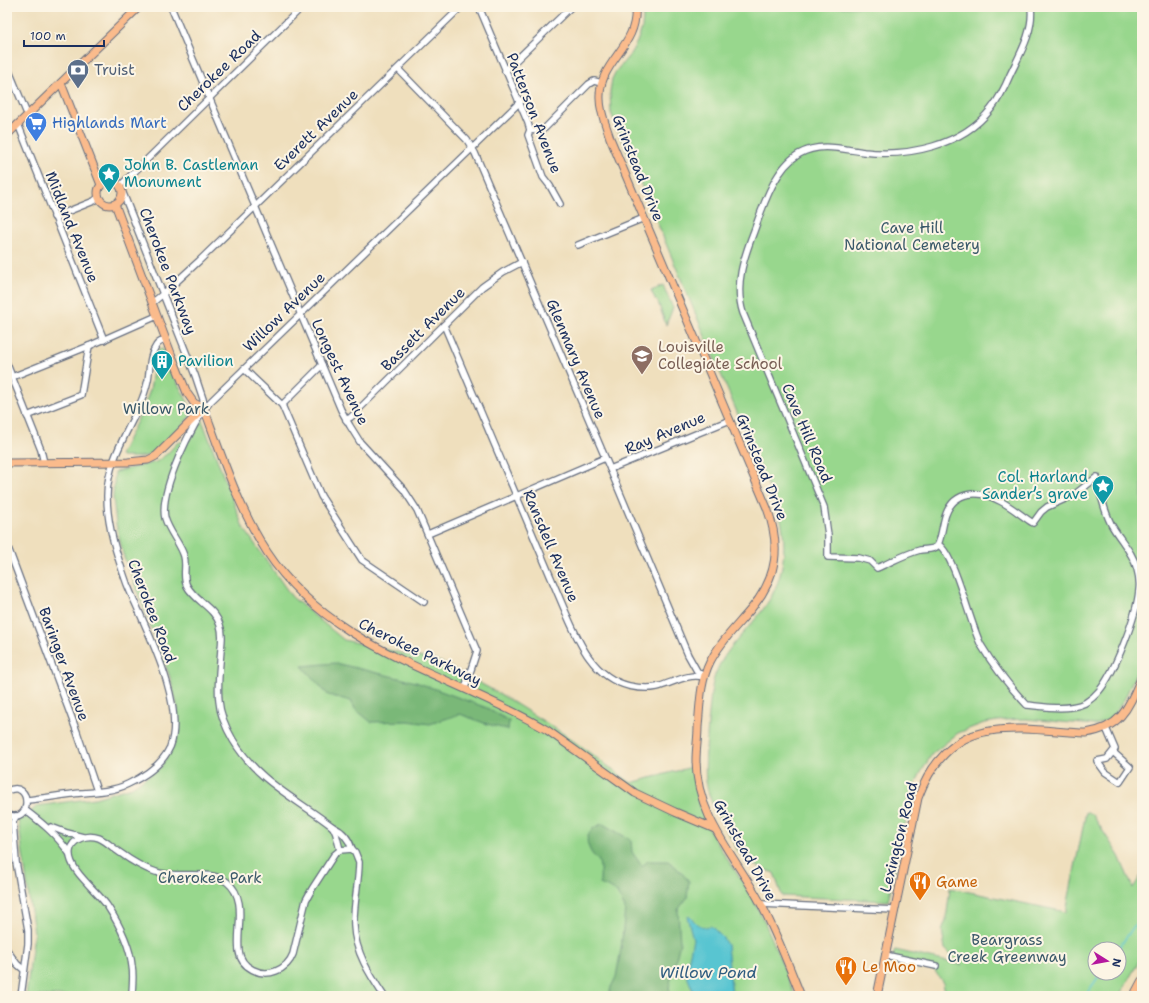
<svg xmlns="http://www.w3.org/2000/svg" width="1149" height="1003" viewBox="0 0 1149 1003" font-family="'Shantell Sans',sans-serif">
  <rect width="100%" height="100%" fill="#fcf5e5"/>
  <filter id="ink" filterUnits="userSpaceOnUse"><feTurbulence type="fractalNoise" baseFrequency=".025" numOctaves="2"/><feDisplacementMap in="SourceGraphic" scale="8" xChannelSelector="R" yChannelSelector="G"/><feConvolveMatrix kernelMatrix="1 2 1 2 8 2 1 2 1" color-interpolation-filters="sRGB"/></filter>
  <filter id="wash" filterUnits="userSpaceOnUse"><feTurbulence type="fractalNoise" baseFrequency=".012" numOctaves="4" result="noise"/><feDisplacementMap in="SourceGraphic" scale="16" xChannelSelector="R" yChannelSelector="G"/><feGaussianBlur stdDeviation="0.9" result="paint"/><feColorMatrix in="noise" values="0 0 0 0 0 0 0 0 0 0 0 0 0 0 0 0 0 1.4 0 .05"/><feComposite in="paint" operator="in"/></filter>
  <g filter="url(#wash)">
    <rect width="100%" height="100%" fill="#efdfbd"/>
    <!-- green -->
    <g fill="#98d78d" stroke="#5a8376" fill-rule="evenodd">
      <path d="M644 7H1142V659L1125 698 1112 718 1095 725 1026 719 1005 720 984 723 958 733 932 754 920 774 913 789 888 901 782 896 774 873C763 869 751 864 742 856 738 852 735 846 733 841 721 822 709 803 706 781 704 764 707 740 708 723 710 708 710 690 715 675 724 650 745 633 761 612 784 583 789 548 779 512L611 113 610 92 612 79 616 71 629 56 637 42 642 28Z"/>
      <path d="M663 285 673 308 666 325 658 302 655 299 651 290Z"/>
      <path d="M160 349H162L165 351 177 382 190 406 191 413 190 417C179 428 163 450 149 455 140 458 130 457 121 457L120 455 143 409 150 390 156 352Z"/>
      <path d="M202 420 243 527 292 597 344 640 441 662 500 694 564 734 631 783 692 767C694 793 703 819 716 841 728 862 743 880 754 901 770 931 782 964 795 996H26L34 933 18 819 24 818 37 806 95 798 132 787 161 767 176 741 178 709 170 677 123 554 116 524 113 497 115 472 156 462 167 454 177 443 189 440Z"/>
      <path d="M1086 812 1092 814 1119 856 1133 888 1142 874V956L1119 996H946L943 983 933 968 892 959 895 950 962 965 945 949 942 930 946 920 950 888 1066 912ZM1095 949H1119V973H1095Z"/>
    </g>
    <!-- forest -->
    <g fill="#7ab878" stroke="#4a746b">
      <path d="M335 663 416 682 487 708 509 721 508 730 484 723 460 714 430 724 408 721 371 722 355 709 351 701 328 695 302 666Z"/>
      <path d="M603 824 631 840 632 852 642 866 648 861H668L676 867 689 881 687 898 678 910 680 943 669 987 671 996H609L611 987 616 977 621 949 625 908 616 891 600 884C600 878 601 868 599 862 598 859 595 857 593 855 583 841 586 828 603 824Z"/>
    </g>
    <!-- water -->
    <path fill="#59c5d1" stroke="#3a7a98" d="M687 916H689L697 924 706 928 711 926 723 938 727 945 732 996H695L687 976 688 963 693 939Z"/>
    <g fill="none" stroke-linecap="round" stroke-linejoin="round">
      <!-- stream -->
      <g stroke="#59c5d1" stroke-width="1.5">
        <path d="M1118 949 1142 915"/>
        <path d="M1085 996 1101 973"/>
      </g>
    </g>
  </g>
  <g filter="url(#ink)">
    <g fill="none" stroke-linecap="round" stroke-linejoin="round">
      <!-- minor casing -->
      <g stroke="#656d7f" stroke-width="8">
        <g id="minor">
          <path d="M171 7 341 410 350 426 360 442 404 490 417 510 477 651 465 688"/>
          <path d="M479 7 528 123 530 130 528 135 543 177 550 186 560 204"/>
          <path d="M7 66 27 114"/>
          <path d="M398 69 467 140 475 153 610 469 688 655 697 671 704 677"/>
          <path d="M505 71 571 7"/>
          <path d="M18 124 104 340"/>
          <path d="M530 130 538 131 545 128 589 84 594 81 602 83"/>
          <path d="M120 186 302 7"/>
          <path d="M121 188 195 375 203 399 204 408"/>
          <path d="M54 217 94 201 99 197"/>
          <path d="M578 245 644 218"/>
          <path d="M152 303 163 294 199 261 461 7"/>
          <path d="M444 325 563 606C577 638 591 677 629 686 638 688 648 689 657 687 673 683 687 673 704 677"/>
          <path d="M7 364 41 450 44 463"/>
          <path d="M244 369 282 405 321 496 362 560 424 602"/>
          <path d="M12 377 89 346 157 316"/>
          <path d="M282 405 322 365"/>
          <path d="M27 416 81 395 89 346"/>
          <path d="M346 420 351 417 482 287 503 272 522 262"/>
          <path d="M610 469 730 420"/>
          <path d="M428 534 605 458"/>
          <path d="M7 545 77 732 97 791"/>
          <path d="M939 545C955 556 970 624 981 645 994 667 1010 687 1027 705 1046 707 1067 711 1085 703 1090 700 1095 696 1099 691 1115 672 1137 615 1139 590 1140 583 1139 576 1137 569 1133 552 1119 539 1111 524 1104 510 1100 493 1097 477L1074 495 1047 507 1041 512 1033 523C1022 516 1012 507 1000 501 980 490 955 490 946 514 943 521 941 542 937 546 934 550 925 549 920 550 905 554 891 562 877 568L870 561 859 558 828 557V535L824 507 743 313C734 285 744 257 754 231 763 206 775 168 799 154 820 142 842 149 864 152 908 157 962 146 991 109 999 99 1005 87 1010 75 1020 54 1034 31 1031 7"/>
          <path d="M1106 728 1115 749 1107 759 1097 761 1105 772 1120 782 1130 767 1113 752"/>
          <path d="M7 791C33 778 32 827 7 814"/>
          <path d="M27 800C45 798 63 795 81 793 96 792 114 791 128 784 145 776 162 765 170 747 187 703 144 626 127 584 117 556 107 526 107 496 107 463 126 435 139 406 143 398 146 389 148 380 150 369 149 356 156 346 158 342 162 341 166 339"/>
          <path d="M25 810C42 823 57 835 69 853"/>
          <path d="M16 816 13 822 16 862 28 930V944L21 996"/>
          <path d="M51 827 67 833 83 837"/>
          <path d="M333 827 336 834 340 850"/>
          <path d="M352 849C349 839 342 831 333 827 296 798 258 782 233 740 226 728 220 715 219 701 217 684 220 666 221 649 222 641 223 633 220 625 215 608 195 601 187 586 182 577 187 566 184 556 180 543 169 532 165 518 159 491 192 423 210 402L522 100"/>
          <path d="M761 904 895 910"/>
          <path d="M7 950 17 964 24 970"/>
          <path d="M885 955 936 966"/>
          <path d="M132 996C132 986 134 976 132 966 130 946 119 924 108 907 99 892 67 870 70 851 72 838 88 834 99 838 106 841 112 847 119 852 130 860 142 868 156 872 178 879 210 869 227 882 248 899 236 928 239 951 241 968 261 977 276 971 284 968 290 962 293 954L306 900 312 889 334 855 340 850 352 849 355 852 359 862C359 883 353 905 354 926 355 952 370 975 384 996"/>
        </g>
      </g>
      <!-- major casing -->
      <g stroke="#656d7f" stroke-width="9">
        <g id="major">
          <path d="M635 7C639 47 598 61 600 99 600 113 606 125 610 138L767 508C781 546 778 577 751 609 737 626 720 642 710 662 700 682 700 705 698 727 698 738 696 749 696 760 696 816 735 856 760 902 776 932 788 964 801 996"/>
          <path d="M61 83 101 185"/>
          <path d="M7 135 139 7"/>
          <circle cx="110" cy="193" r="12"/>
          <path d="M115 204 172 356 187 393 194 403 204 408C222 457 239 509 267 552 332 651 451 673 547 730L635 793 675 812 715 829"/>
          <path d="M7 463 128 462 148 460 156 456 204 408"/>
          <path d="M877 996 918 798C930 765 953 736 990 731 1021 726 1055 732 1086 733 1122 728 1129 706 1142 676"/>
        </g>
      </g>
      <!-- highway casing -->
      <g stroke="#656d7f" stroke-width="10">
        <path id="highway" d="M1134 996 1142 981"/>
      </g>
      <!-- minor -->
      <use href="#minor" stroke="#fff" stroke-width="5.5"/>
      <!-- major -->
      <use href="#major" stroke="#fabb8c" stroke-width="7"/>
      <!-- highway -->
      <use href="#highway" stroke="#fabb8c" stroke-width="8"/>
    </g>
  </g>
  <!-- icons -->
  <defs>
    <g id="bank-pin" transform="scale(1.15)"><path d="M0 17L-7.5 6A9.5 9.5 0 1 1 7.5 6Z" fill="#5c6f8a" stroke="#fcf5e5"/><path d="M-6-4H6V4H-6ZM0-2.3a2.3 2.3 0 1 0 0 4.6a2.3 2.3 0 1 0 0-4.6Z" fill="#fff"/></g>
    <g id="supermarket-pin" transform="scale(1.15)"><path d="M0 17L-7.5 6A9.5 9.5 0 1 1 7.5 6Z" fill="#3f7fe0" stroke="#fcf5e5"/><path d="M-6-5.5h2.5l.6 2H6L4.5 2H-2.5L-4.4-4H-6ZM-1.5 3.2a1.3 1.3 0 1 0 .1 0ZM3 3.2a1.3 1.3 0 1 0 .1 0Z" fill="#fff"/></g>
    <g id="sight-pin" transform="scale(1.15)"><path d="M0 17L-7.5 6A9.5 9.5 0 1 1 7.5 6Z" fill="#0f9aa8" stroke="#fcf5e5"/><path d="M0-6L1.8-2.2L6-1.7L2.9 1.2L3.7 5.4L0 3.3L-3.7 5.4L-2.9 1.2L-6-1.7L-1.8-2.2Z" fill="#fff"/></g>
    <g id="school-pin" transform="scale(1.15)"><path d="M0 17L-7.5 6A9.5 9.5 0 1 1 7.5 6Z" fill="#8d6e63" stroke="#fcf5e5"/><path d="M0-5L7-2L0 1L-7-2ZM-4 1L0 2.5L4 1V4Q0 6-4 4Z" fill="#fff"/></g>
    <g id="building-pin" transform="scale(1.15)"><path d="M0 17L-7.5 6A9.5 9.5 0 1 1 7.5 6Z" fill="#0f9aa8" stroke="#fcf5e5"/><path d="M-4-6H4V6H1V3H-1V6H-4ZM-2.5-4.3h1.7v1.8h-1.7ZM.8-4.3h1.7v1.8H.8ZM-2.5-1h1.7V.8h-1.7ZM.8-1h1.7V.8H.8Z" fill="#fff"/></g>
    <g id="restaurant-pin" transform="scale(1.15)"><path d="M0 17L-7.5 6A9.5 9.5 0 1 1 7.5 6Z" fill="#e8710a" stroke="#fcf5e5"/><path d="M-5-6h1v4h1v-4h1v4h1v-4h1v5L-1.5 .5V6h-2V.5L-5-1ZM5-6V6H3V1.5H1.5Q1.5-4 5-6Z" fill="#fff"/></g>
  </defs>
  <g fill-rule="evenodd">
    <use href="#bank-pin" x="78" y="70"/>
    <use href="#supermarket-pin" x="36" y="123"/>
    <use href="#sight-pin" x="109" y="174"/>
    <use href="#school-pin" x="642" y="356"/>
    <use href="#building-pin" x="162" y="361"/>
    <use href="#sight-pin" x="1103" y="486"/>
    <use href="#restaurant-pin" x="920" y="882"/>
    <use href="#restaurant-pin" x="846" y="967"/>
  </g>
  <g text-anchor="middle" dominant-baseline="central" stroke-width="4" stroke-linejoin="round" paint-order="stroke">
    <!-- service labels -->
    <g font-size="15" fill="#4e5e75" stroke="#fcf5e5" text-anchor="start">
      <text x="94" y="70">Truist</text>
    </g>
    <!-- street labels -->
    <g font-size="15" fill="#1b2f5e" stroke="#fcf5e5">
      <text transform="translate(219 71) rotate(-44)">Cherokee Road</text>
      <text transform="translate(534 113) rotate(69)">Patterson Avenue</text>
      <text transform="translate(316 130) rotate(-44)">Everett Avenue</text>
      <text transform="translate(638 168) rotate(68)">Grinstead Drive</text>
      <text transform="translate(72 227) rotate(68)">Midland Avenue</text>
      <text transform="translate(168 271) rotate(69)">Cherokee Parkway</text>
      <text transform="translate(284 312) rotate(-44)">Willow Avenue</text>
      <text transform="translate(423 329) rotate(-45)">Bassett Avenue</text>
      <text transform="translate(576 359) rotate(67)">Glenmary Avenue</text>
      <text transform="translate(340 372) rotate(65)">Longest Avenue</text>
      <text transform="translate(665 433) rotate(-23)">Ray Avenue</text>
      <text transform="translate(807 433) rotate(67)">Cave Hill Road</text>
      <text transform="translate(762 467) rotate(68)">Grinstead Drive</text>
      <text transform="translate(551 546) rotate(67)">Ransdell Avenue</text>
      <text transform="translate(152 611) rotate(69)">Cherokee Road</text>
      <text transform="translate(420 652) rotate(26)">Cherokee Parkway</text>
      <text transform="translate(64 664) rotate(70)">Baringer Avenue</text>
      <text transform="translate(899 837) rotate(-76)">Lexington Road</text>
      <text transform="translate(745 850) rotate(61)">Grinstead Drive</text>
    </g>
    <!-- shop labels -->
    <g font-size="15" fill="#366cbe" stroke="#fcf5e5" text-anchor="start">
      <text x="52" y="123">Highlands Mart</text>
    </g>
    <!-- culture labels -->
    <g font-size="15" fill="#0d838f" stroke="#fcf5e5" text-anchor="start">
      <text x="124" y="165">John B. Castleman<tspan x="124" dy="17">Monument</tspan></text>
      <text x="178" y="361">Pavilion</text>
      <text x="1088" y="477" text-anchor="end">Col. Harland<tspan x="1088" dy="17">Sander’s grave</tspan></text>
    </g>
    <!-- park labels -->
    <g font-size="15" fill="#3a596a" stroke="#fcf5e5">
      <text x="912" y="228">Cave Hill<tspan x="912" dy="17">National Cemetery</tspan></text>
      <text x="166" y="409">Willow Park</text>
      <text x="210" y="878">Cherokee Park</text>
      <text x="1007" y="940">Beargrass<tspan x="1007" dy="17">Creek Greenway</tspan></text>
    </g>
    <!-- education labels -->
    <g font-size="15" fill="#785e54" stroke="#fcf5e5" text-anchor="start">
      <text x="658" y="347">Louisville<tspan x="658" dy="17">Collegiate School</tspan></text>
    </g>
    <!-- food labels -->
    <g font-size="15" fill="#c56008" stroke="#fcf5e5" text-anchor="start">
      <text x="936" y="882">Game</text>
      <text x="862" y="967">Le Moo</text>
    </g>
    <!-- water labels -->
    <g font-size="16" font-style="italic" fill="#2e5c80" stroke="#fcf5e5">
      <text x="708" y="972">Willow Pond</text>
    </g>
  </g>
  <!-- margin -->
  <rect width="1149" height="1003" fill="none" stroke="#fcf5e5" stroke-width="24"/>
  <!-- north arrow -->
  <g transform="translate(1107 961) rotate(101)"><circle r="19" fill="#fcf5e5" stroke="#a2a6af"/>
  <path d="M0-3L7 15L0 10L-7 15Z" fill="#b5179e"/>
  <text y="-6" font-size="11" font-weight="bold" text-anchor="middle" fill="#1b2f5e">N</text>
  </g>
  <!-- scale -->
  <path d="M24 40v6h80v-6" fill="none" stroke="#1b2f5e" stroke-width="2"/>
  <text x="30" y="40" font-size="12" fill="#1b2f5e" stroke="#fcf5e5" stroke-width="3" paint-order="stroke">100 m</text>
</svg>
